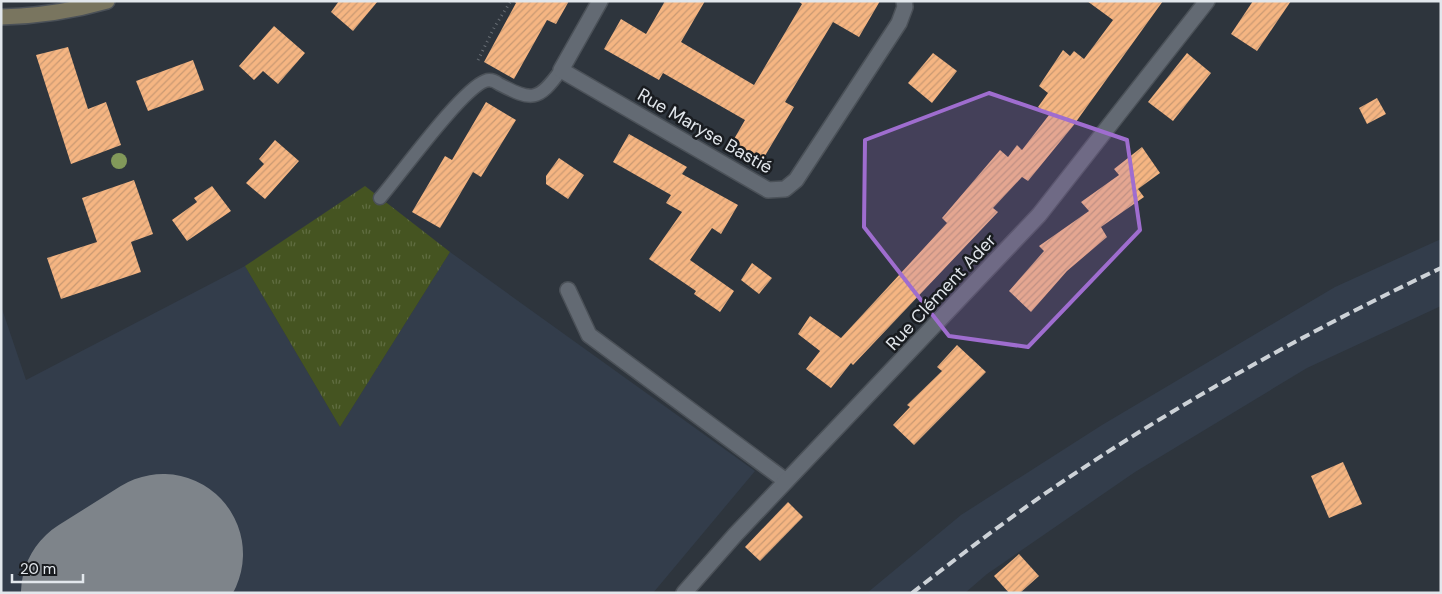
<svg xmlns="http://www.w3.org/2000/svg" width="1442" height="594" viewBox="0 0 1442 594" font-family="'DM Sans',sans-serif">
  <defs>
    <pattern id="grass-tufts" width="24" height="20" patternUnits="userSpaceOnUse" patternTransform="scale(1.25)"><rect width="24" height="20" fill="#455421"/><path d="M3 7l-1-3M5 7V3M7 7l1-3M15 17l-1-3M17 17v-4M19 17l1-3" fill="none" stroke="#606d41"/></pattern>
    <pattern id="building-hatch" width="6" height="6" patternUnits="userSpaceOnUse" patternTransform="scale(1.25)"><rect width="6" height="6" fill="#f5b582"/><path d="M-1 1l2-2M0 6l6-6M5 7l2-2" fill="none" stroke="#c99973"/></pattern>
  </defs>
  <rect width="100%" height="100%" fill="#2e353d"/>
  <!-- built -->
  <g fill="#333d4b">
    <path d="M1441 239V306L1307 368 1135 472 987 574 965 593H867L961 515 1102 425 1335 287Z"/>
    <path d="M450 252 755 471 653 593H1V306L26 380 245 266 340 427Z"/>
  </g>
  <!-- grass -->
  <path fill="url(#grass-tufts)" d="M365 186 450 252 340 427 245 266Z"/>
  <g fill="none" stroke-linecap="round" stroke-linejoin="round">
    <!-- runway -->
    <path stroke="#7e848a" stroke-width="160" d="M101 593 163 554"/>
  </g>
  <!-- building -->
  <g fill="url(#building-hatch)">
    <path d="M339 1H378L353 31 331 12Z"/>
    <path d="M513 1H569L556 24 547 20 514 79 484 62 516 3Z"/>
    <path d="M665 1H705L681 42 754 85 802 4 798 1H880L859 37 833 22 785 102 794 107 760 164 730 146 745 120 663 73 659 80 604 49 621 19 646 34Z"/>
    <path d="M1087 1H1163L1073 126 1028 181 1022 177 993 208 998 212 853 365 851 363 831 388 806 369 820 351 798 334 810 316 841 338 947 223 942 218 1000 150 1008 157 1017 145 1022 150 1049 115 1038 107 1048 93 1039 86 1063 50 1070 56 1074 51 1084 59 1113 20Z"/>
    <path d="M1253 1H1291L1257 51 1231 34Z"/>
    <path d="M274 26 305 53 278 84 263 71 254 80 239 66Z"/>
    <path d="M68 47 88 109 106 102 121 145 71 164 36 55Z"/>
    <path d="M933 53 957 71 932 103 908 83Z"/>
    <path d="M1187 53 1211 73 1173 121 1148 102Z"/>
    <path d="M193 60 204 90 148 111 136 81Z"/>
    <path d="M1377 98 1386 114 1367 124 1359 108Z"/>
    <path d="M486 102 516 120 481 177 473 172 440 228 412 212 445 156 452 160Z"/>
    <path d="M629 134 687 167 682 174 738 205 721 234 712 228 690 260 734 291 720 312 694 294 696 291 649 259 682 212 666 203 671 195 613 162Z"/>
    <path d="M275 140 299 161 265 199 246 183 264 164 259 159Z"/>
    <path d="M1142 147 1160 173 1138 189 1144 197 1101 227 1107 237 1067 271 1031 312 1009 291 1044 251 1039 246 1089 211 1081 202 1119 175 1114 169Z"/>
    <path d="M559 158 584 175 568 199 546 184V176Z"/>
    <path d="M134 180 153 234 131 242 141 272 61 299 47 258 97 242 82 198Z"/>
    <path d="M212 186 231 211 187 241 172 220 197 202 194 198Z"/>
    <path d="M752 263 772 278 759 294 741 280Z"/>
    <path d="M957 345 986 372 914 445 893 425 910 407 907 405 942 371 937 367Z"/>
    <path d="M1343 462 1362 504 1329 518 1311 476Z"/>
    <path d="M788 502 803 517 760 561 745 547Z"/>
    <path d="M1019 554 1039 576 1020 593H1009L994 576Z"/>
  </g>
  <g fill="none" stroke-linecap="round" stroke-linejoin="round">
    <!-- service casing -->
    <g stroke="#4b5158" stroke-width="15">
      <path id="service" d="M380 198C400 175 461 90 485 81 490 79 495 81 499 84 532 101 538 102 561 70"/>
    </g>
    <!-- minor casing -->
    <g stroke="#4b5158" stroke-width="18">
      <g id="minor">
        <path d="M600 1 561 70 768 190 785 189 796 180 899 23 905 7 904 1"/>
        <path d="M568 290 589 335 786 481"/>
        <path d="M684 593 735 535 1039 215 1207 1"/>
      </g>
    </g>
    <!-- secondary casing -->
    <g stroke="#4b5158" stroke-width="18">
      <path id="secondary" d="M1 17C38 16 72 11 107 1"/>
    </g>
    <!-- path -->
    <path stroke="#686e75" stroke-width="3" stroke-dasharray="1 4" stroke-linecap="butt" d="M478 60 495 26 511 1"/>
    <!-- service -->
    <use href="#service" stroke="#636a73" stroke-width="12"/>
    <!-- minor -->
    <use href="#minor" stroke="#636a73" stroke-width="15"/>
    <!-- secondary -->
    <use href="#secondary" stroke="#79755f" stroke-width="15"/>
    <!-- rail -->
    <path stroke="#cdd2d7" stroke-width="4" stroke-dasharray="10 5" stroke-linecap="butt" d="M912 593C967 550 1022 508 1080 470 1195 394 1317 327 1441 268"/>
  </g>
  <!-- trees -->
  <circle fill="#82995a" cx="119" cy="161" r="8"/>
  <!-- marked area -->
  <path fill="#9f6dcf" fill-opacity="0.2" stroke="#9f6dcf" stroke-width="4" stroke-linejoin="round" d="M989 93 1127 140 1140 230 1028 347 949 336 864 227 865 140Z"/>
  <g text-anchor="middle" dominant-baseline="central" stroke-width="5" stroke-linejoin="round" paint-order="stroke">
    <!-- street labels -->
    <g font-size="18" fill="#e2e7ec" stroke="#191c20">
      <text transform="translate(705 131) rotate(30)">Rue Maryse Bastié</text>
      <text transform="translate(941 292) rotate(-47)">Rue Clément Ader</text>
    </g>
  </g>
  <!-- border -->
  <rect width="1442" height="594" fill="none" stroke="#e2e7ec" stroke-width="5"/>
  <!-- scale -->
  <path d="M12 574v8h71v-8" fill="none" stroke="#e2e7ec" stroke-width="2.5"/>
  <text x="20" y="574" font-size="15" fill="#e2e7ec" stroke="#191c20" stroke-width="4" paint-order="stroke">20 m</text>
</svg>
